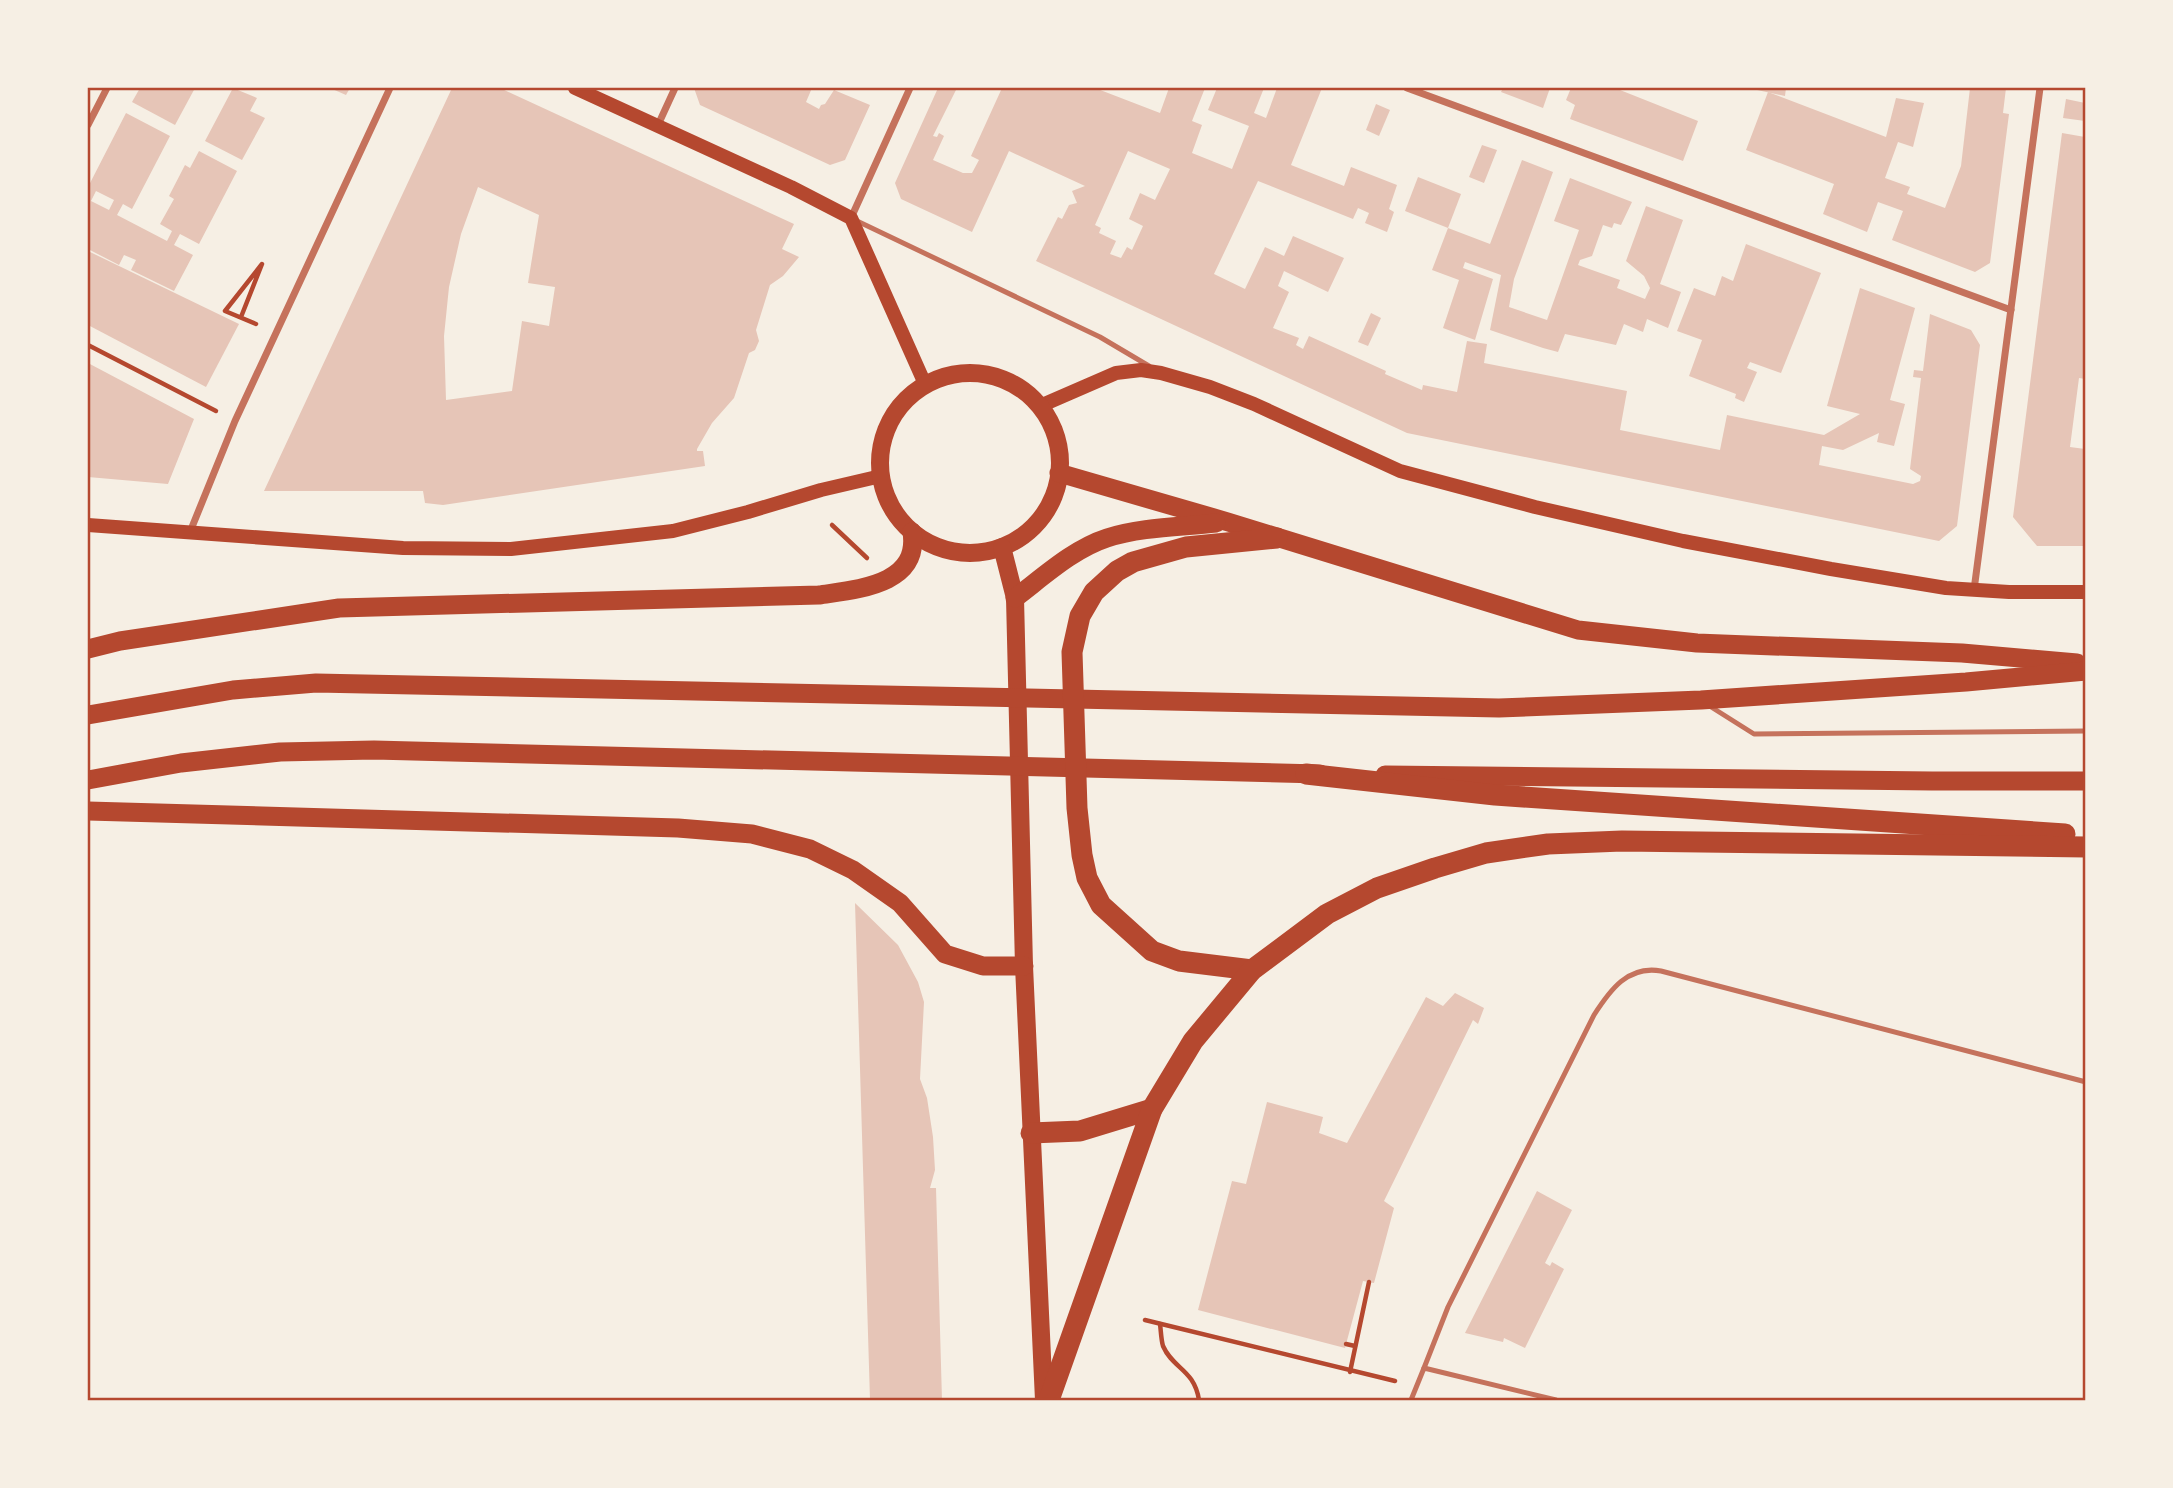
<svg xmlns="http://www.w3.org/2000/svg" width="2173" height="1488" viewBox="0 0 2173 1488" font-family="Cabin,sans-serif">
  <rect width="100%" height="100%" fill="#f6efe4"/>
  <!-- building -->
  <g fill="#e6c5b7" fill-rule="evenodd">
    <path d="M140 88H195L175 125 132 102Z"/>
    <path d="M233 88 257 98 250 111 265 118 242 160 205 141Z"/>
    <path d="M330 88H350L346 95Z"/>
    <path d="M452 88H500L794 224 782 249 799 257 783 276 770 285 756 330 759 341 755 350 749 353 734 398 712 423 697 449V451H703L705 466 443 505 425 503 423 491H264ZM478 187 539 215 528 283 555 287 549 326 522 321 512 391 446 400 444 336 449 287 461 234Z"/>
    <path d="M694 88H812L806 102 819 109 821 105 825 104 834 90 870 105 845 160 830 165 700 105Z"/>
    <path d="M938 88H957L933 136 937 137 939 133 944 136 933 160 963 173H972L979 160 971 156 1002 88H1095L1160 113 1169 88H1205L1192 121 1202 125 1192 153 1232 169 1249 126 1208 110 1217 88H1264L1254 113 1266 118 1277 88H1322L1291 165 1344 186 1351 167 1397 185 1389 209 1394 212 1387 232 1365 223 1369 213 1358 208 1353 219 1258 181 1214 274 1245 289 1265 247 1284 256 1293 236 1344 258 1328 292 1284 271 1278 286 1289 292 1273 328 1299 338 1296 345 1303 349 1309 336 1386 371 1385 374 1422 390 1423 385 1457 392 1467 341 1487 344 1484 363 1627 391 1620 430 1720 450 1727 415 1824 435 1860 414 1827 406 1860 288 1915 308 1890 400 1905 404 1894 446 1877 442 1879 433 1843 450 1822 446 1819 465 1913 484 1920 481 1921 476 1910 469 1921 378 1913 377 1914 370 1923 371 1930 314 1971 330 1980 345 1957 526 1939 541 1407 433 1036 261 1058 217 1062 219 1069 205 1077 203 1072 191 1085 186 1009 151 972 232 901 199 895 183ZM1128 151 1170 169 1155 200 1140 193 1129 219 1143 226 1132 250 1127 247 1121 258 1110 254 1116 241 1099 233 1101 228 1095 225Z"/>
    <path d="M1503 88H1550L1543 108 1501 92Z"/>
    <path d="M1571 88H1621L1620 90 1698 121 1683 161 1570 119 1575 105 1566 100Z"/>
    <path d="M1748 88H1786L1785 96Z"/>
    <path d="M1970 88H2006L2003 113 2009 114 1990 263 1975 272 1892 240 1903 211 1878 202 1867 232 1823 214 1834 184 1746 150 1768 92 1886 137 1896 98 1924 103 1913 147 1898 142 1885 178 1910 187 1907 194 1945 208 1961 166Z"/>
    <path d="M2066 99 2085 103V121L2063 118Z"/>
    <path d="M1376 104 1390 110 1379 136 1366 130Z"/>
    <path d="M126 113 170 136 132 209 123 204 117 215 167 241 172 231 160 224 174 199 169 196 185 165 190 168 199 151 237 171 199 244 180 234 174 245 193 255 174 291 131 270 136 260 124 255 119 265 88 249V187ZM96 191 114 200 109 210 91 201Z"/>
    <path d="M2062 133 2085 137V379L2079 378 2070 447 2085 449V546H2037L2013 517Z"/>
    <path d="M1482 145 1497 150 1484 183 1469 177Z"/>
    <path d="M1522 160 1553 172 1514 279 1509 307 1547 320 1579 230 1554 221 1570 178 1632 202 1621 225 1614 223 1612 228 1603 225 1592 256 1580 260 1578 265 1620 280 1617 288 1645 299 1650 288 1644 276 1626 261 1646 206 1683 220 1660 284 1681 292 1668 328 1647 319 1643 332 1624 324 1616 345 1565 334 1558 352 1543 348 1490 330 1501 275 1465 262 1463 268 1493 279 1475 340 1443 328 1459 280 1432 270 1448 228 1490 244Z"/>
    <path d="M1418 177 1461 194 1448 228 1405 211Z"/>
    <path d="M1746 244 1821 273 1781 373 1750 362 1747 368 1757 372 1744 402 1735 398 1736 394 1689 376 1702 340 1677 331 1694 288 1715 296 1722 276 1733 281Z"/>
    <path d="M88 251 239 324 206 387 88 325Z"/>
    <path d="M1371 313 1381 318 1368 346 1358 342Z"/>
    <path d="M88 363 194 419 168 484 88 477Z"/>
    <path d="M855 903 898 945 918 982 924 1002 920 1079 927 1098 933 1137 935 1170 930 1188H936L942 1400H870Z"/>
    <path d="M1455 993 1484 1008 1478 1024 1473 1020 1384 1201 1394 1208 1374 1283 1363 1281 1345 1348 1198 1310 1232 1181 1246 1184 1267 1102 1323 1117 1319 1133 1347 1143 1426 997 1443 1006Z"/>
    <path d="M1537 1191 1572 1210 1545 1263 1550 1266 1552 1262 1564 1269 1525 1348 1504 1338 1503 1342 1465 1333Z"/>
  </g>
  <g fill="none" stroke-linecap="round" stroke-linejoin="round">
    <!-- path -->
    <g stroke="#b5482f" stroke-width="4.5">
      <path d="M241 317 262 264 225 311 256 324"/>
      <path d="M88 345 216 411"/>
      <path d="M832 525 867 558"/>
      <path d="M1145 1320 1395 1381"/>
      <path d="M1160 1324C1161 1331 1161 1339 1163 1346 1173 1369 1194 1369 1199 1400"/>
      <path d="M1346 1344 1355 1346"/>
      <path d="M1350 1372 1369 1282"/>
    </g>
    <!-- service -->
    <g stroke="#c5725c" stroke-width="5">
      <path d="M857 221 1100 337 1149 366"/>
      <path d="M1708 705 1754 734 2086 731"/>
      <path d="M1424 1368 1448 1307 1594 1015C1610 990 1628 965 1661 971L2086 1082"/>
      <path d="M1411 1400 1424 1368 1556 1400"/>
    </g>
    <!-- minor -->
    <g stroke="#c5725c" stroke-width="7">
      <path d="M1407 88 2011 310"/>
      <path d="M88 125 107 88"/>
      <path d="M658 125 675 88"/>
      <path d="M851 218 910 88"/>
      <path d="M190 532 235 421 390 88"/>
      <path d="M1974 590 2040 88"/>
    </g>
    <!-- secondary -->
    <g stroke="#b5482f" stroke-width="14">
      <path d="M575 88 791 187 851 218 925 384"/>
      <path d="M1040 406 1116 373 1141 370 1161 373 1210 387 1254 404 1400 471 1535 507 1683 541 1831 569 1946 588 2009 592H2086"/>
      <path d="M88 525 403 548 511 549 673 531 748 512 821 490 881 476"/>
    </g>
    <!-- primary -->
    <g stroke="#b5482f" stroke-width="18">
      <circle cx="970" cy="463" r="90"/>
      <path d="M1002 547 1015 598 1024 966 1044 1400"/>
    </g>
    <!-- trunk -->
    <g stroke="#b5482f" stroke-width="19">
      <path d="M1059 473 1228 522 1578 630 1697 643 1962 653 2077 663"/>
      <path d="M1015 598C1043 577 1073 549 1107 538 1141 527 1181 527 1216 523"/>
      <path d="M88 649 120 641 339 608 819 595C858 589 920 585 912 532"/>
      <path d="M88 715 233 690 316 683 1499 708 1701 700 1966 682 2086 671"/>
      <path d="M1385 775 1932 781H2086"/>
      <path d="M88 780 181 763 280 752 374 750 1320 774"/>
      <path d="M88 811 678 828 752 834 810 849 853 870 900 903 945 954 983 966H1024"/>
    </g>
    <!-- motorway -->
    <g stroke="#b5482f" stroke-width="21">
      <path d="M1306 774 1495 795 2065 834"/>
      <path d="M1252 970 1179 961 1152 951 1101 905 1087 878 1082 855 1077 808 1072 652 1080 616 1094 592 1117 571 1133 562 1186 547 1277 538"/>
      <path d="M1031 1133 1080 1131 1152 1109"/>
      <path d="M1049 1400 1152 1109 1193 1041 1252 970 1327 914 1377 888 1435 868 1486 853 1548 844 1622 841 2086 847"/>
    </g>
  </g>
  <!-- border -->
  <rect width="2173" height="1488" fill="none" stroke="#f6efe4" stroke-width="178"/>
  <rect x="89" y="89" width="1995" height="1310" fill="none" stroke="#b5482f" stroke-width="2.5"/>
</svg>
